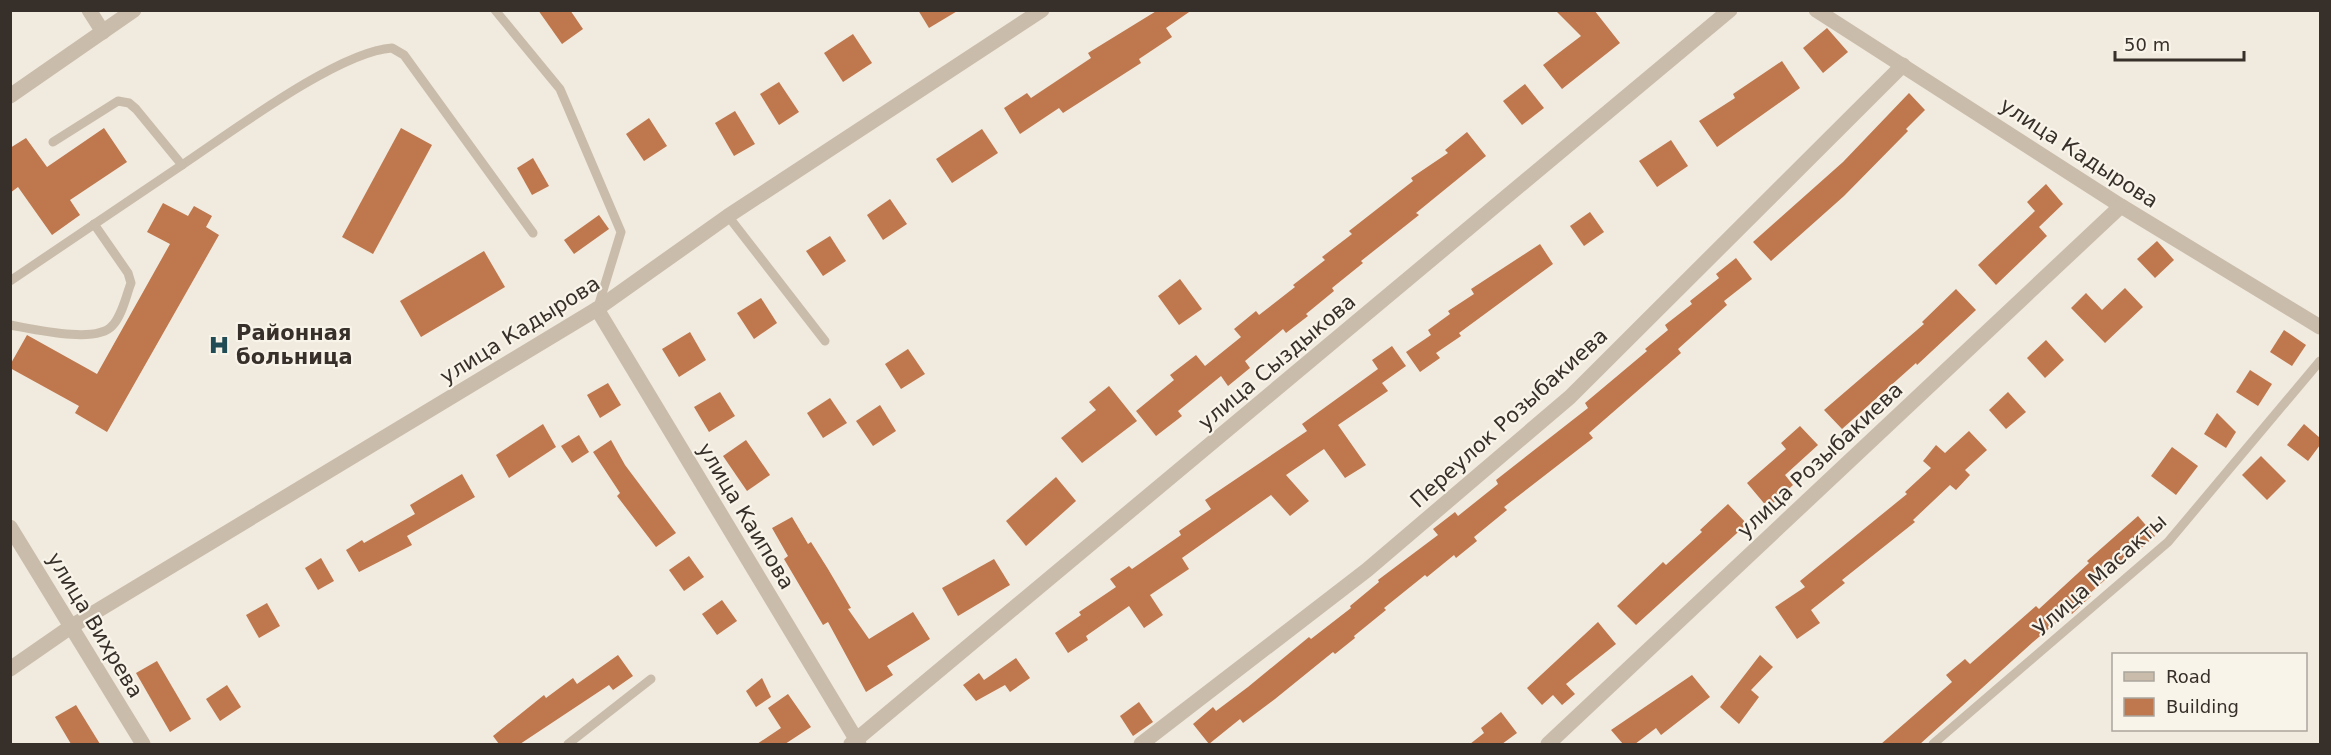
<svg xmlns="http://www.w3.org/2000/svg" width="2331" height="755" viewBox="0 0 2331 755" font-family="'DejaVu Sans',sans-serif">
  <rect width="100%" height="100%" fill="#f1eade"/>
  <!-- building -->
  <g fill="#bf774d">
    <path d="M538 10H570L583 29 562 44Z"/>
    <path d="M918 10H959L929 28Z"/>
    <path d="M1158 10H1192L1166 28 1172 37 1139 59 1141 63 1063 113 1059 108 1020 134 1004 108 1027 93 1031 98 1091 58 1088 53Z"/>
    <path d="M1555 10H1594L1620 43 1562 89 1543 65 1581 36Z"/>
    <path d="M1827 28 1848 52 1823 73 1803 48Z"/>
    <path d="M853 34 872 63 843 82 824 53Z"/>
    <path d="M1782 61 1800 88 1717 147 1699 121 1735 98 1733 94Z"/>
    <path d="M779 82 799 112 779 125 760 94Z"/>
    <path d="M1525 84 1544 108 1522 125 1503 101Z"/>
    <path d="M1909 93 1925 110 1906 129 1908 131 1844 196 1771 261 1753 242 1843 162Z"/>
    <path d="M735 111 755 144 734 156 715 123Z"/>
    <path d="M649 118 667 146 644 161 626 134Z"/>
    <path d="M104 128 127 162 70 200 80 215 52 235 18 187 10 193V148L26 138 47 167Z"/>
    <path d="M401 128 432 145 373 254 342 237Z"/>
    <path d="M982 129 998 153 952 183 936 159Z"/>
    <path d="M1467 132 1486 156 1416 213 1419 215 1361 261 1363 263 1332 288 1334 291 1306 314 1308 316 1286 333 1283 329 1245 361 1250 368 1228 386 1221 376 1178 411 1182 416 1156 436 1136 411 1174 380 1170 375 1196 355 1205 366 1241 337 1234 329 1256 311 1259 315 1295 287 1293 285 1325 260 1322 257 1352 234 1349 231 1413 181 1411 178 1448 153 1445 150Z"/>
    <path d="M1671 140 1688 166 1657 187 1639 161Z"/>
    <path d="M533 158 549 186 532 195 517 168Z"/>
    <path d="M2046 184 2063 204 2039 227 2047 236 1996 285 1978 265 2035 211 2027 202Z"/>
    <path d="M890 199 907 224 883 240 867 215Z"/>
    <path d="M163 203 188 216 194 206 212 216 206 227 219 235 107 432 75 413 79 406 10 368V365L27 335 97 374 170 244 147 232Z"/>
    <path d="M1590 212 1604 232 1584 246 1570 226Z"/>
    <path d="M599 215 609 229 574 254 564 240Z"/>
    <path d="M830 236 846 261 823 276 806 251Z"/>
    <path d="M2157 241 2174 260 2155 278 2137 259Z"/>
    <path d="M1540 244 1553 264 1459 333 1461 336 1436 353 1440 358 1420 372 1406 352 1431 335 1428 330 1450 314 1448 311 1474 294 1471 289Z"/>
    <path d="M484 251 505 287 421 337 400 301Z"/>
    <path d="M1736 258 1752 279 1724 301 1727 305 1678 349 1681 353 1589 433 1593 438 1504 507 1507 510 1474 537 1477 541 1456 558 1454 555 1427 577 1425 575 1384 608 1386 610 1354 636 1355 638 1335 654 1333 652 1275 699 1243 723 1240 719 1209 744 1193 724 1213 707 1216 711 1248 687 1309 637 1311 639 1351 608 1350 606 1379 582 1378 580 1438 535 1433 529 1455 512 1458 516 1498 484 1496 480 1588 408 1585 403 1647 351 1645 349 1668 330 1665 325 1692 304 1690 301 1719 278 1716 274Z"/>
    <path d="M1180 279 1202 309 1179 325 1158 296Z"/>
    <path d="M2125 288 2143 307 2105 343 2071 308 2086 293 2102 310Z"/>
    <path d="M1956 289 1976 310 1917 365 1916 363 1842 429 1824 410 1924 324 1922 322Z"/>
    <path d="M761 298 777 323 754 339 737 313Z"/>
    <path d="M2284 330 2306 345 2292 366 2270 352Z"/>
    <path d="M690 332 706 360 679 377 662 349Z"/>
    <path d="M2046 340 2064 360 2045 378 2027 358Z"/>
    <path d="M1392 346 1406 366 1382 383 1388 391 1338 425 1366 465 1345 478 1324 449 1286 475 1309 501 1290 516 1271 495 1182 558 1189 569 1150 595 1163 615 1144 628 1129 606 1086 636 1088 640 1068 653 1055 633 1081 615 1079 612 1116 587 1110 579 1129 566 1132 569 1181 535 1179 531 1211 509 1205 500 1307 431 1302 424 1378 369 1372 360Z"/>
    <path d="M908 349 925 374 901 389 885 364Z"/>
    <path d="M2250 370 2272 384 2258 406 2236 392Z"/>
    <path d="M608 383 621 405 600 418 587 395Z"/>
    <path d="M1109 386 1137 421 1082 463 1061 438 1096 410 1089 402Z"/>
    <path d="M720 392 735 416 709 432 694 407Z"/>
    <path d="M2008 392 2026 412 2006 429 1989 410Z"/>
    <path d="M830 398 847 423 823 438 807 413Z"/>
    <path d="M880 405 896 431 873 446 856 421Z"/>
    <path d="M2217 413 2236 432 2226 448 2204 434Z"/>
    <path d="M543 424 556 447 509 478 496 455Z"/>
    <path d="M2304 424 2320 438V445L2308 461 2287 445Z"/>
    <path d="M1800 426 1818 445 1785 475 1793 485 1768 508 1747 483 1786 449 1781 443Z"/>
    <path d="M1969 431 1987 450 1965 470 1970 475 1956 490 1950 485 1913 520 1915 522 1842 580 1845 583 1811 610 1820 623 1797 639 1775 607 1805 587 1800 581 1907 494 1905 492 1931 468 1923 461 1936 445 1945 453Z"/>
    <path d="M579 435 589 452 572 463 561 446Z"/>
    <path d="M611 440 625 465 676 533 656 547 617 496 620 493 593 452Z"/>
    <path d="M746 440 770 475 747 491 723 456Z"/>
    <path d="M2172 447 2198 466 2176 495 2151 476Z"/>
    <path d="M2261 456 2286 481 2267 500 2242 475Z"/>
    <path d="M462 474 475 497 407 536 412 545 359 572 346 550 362 540 364 543 415 514 410 505Z"/>
    <path d="M1056 477 1076 501 1026 546 1006 521Z"/>
    <path d="M1728 504 1747 524 1636 625 1617 606 1663 562 1666 565 1702 532 1700 530Z"/>
    <path d="M2138 516 2155 536 2089 594 2091 596 2072 614 2070 611 2033 642 1920 744H1881L1952 682 1946 675 1965 659 1970 664 2036 606 2039 609 2089 563 2087 561Z"/>
    <path d="M792 517 808 544 811 542 828 569 851 608 848 609 869 639 913 612 930 639 887 666 893 675 866 692 828 622 823 625 784 559 788 556 772 528Z"/>
    <path d="M689 556 704 577 684 591 669 570Z"/>
    <path d="M321 558 334 581 318 590 305 568Z"/>
    <path d="M994 559 1010 585 958 616 942 588Z"/>
    <path d="M722 600 737 621 717 635 702 614Z"/>
    <path d="M267 603 280 626 259 638 246 615Z"/>
    <path d="M1598 622 1616 644 1566 684 1575 694 1562 705 1553 695 1542 705 1527 688Z"/>
    <path d="M618 655 633 676 613 690 609 685 520 744H499L493 736 544 695 546 698 573 678 577 684Z"/>
    <path d="M1760 655 1773 667 1751 690 1759 697 1739 724 1720 707Z"/>
    <path d="M1016 658 1030 678 1010 692 1005 685 976 701 963 685 979 673 984 680Z"/>
    <path d="M157 661 191 719 170 732 136 673Z"/>
    <path d="M1692 675 1710 697 1661 735 1656 728 1635 744H1623L1611 730Z"/>
    <path d="M762 678 771 697 756 707 746 691Z"/>
    <path d="M227 685 241 707 220 721 206 699Z"/>
    <path d="M788 694 811 727 785 744H757L781 728 768 708Z"/>
    <path d="M1139 702 1153 722 1133 736 1120 716Z"/>
    <path d="M76 705 100 744H71L55 717Z"/>
    <path d="M1501 712 1517 733 1502 744H1470L1484 733 1481 728Z"/>
  </g>
  <g fill="none" stroke-linecap="round" stroke-linejoin="round">
    <!-- service -->
    <g stroke="#c9bcaa" stroke-width="9">
      <path d="M495 10 560 89 621 232 598 307"/>
      <path d="M182 165C230 133 339 51 392 48L404 55 533 233"/>
      <path d="M728 216 825 341"/>
      <path d="M10 281 182 165 136 109 129 103 118 101 53 142"/>
      <path d="M10 325C33 329 96 344 112 326 122 316 126 296 131 283L128 273 94 224"/>
      <path d="M568 744 651 679"/>
      <path d="M1933 744 2168 542 2320 361"/>
    </g>
    <!-- minor -->
    <g stroke="#c9bcaa" stroke-width="15">
      <path d="M89 10 103 32"/>
      <path d="M1816 10 2121 206 2320 327"/>
      <path d="M10 96 134 10"/>
      <path d="M597 309 859 744"/>
      <path d="M10 527 143 744"/>
      <path d="M10 669 72 626 597 309 728 216 1042 10"/>
      <path d="M851 744 1730 10"/>
      <path d="M1141 744 1367 570 1570 397 1903 65"/>
      <path d="M1548 744 2121 206"/>
    </g>
  </g>
  <!-- icons -->
  <defs>
    <g id="hospital-bare" transform="scale(1.62)"><path d="M-5-5h3v3.5h4V-5h3V5h-3V1.5h-4V5h-3Z" fill="#214c56" stroke="#f9f4ea" stroke-width="2.5" paint-order="stroke"/></g>
  </defs>
  <g fill-rule="evenodd">
    <use href="#hospital-bare" x="219" y="345"/>
  </g>
  <g text-anchor="middle" dominant-baseline="central" stroke-width="4.5" stroke-linejoin="round" paint-order="stroke">
    <!-- street labels -->
    <g font-size="21" fill="#372f29" stroke="#f9f4ea">
      <text transform="translate(2079 153) rotate(33)">улица Кадырова</text>
      <text transform="translate(520 330) rotate(-32)">улица Кадырова</text>
      <text transform="translate(1277 362) rotate(-40)">улица Сыздыкова</text>
      <text transform="translate(1509 418) rotate(-42)">Переулок Розыбакиева</text>
      <text transform="translate(1820 460) rotate(-43)">улица Розыбакиева</text>
      <text transform="translate(746 516) rotate(59)">улица Каипова</text>
      <text transform="translate(2100 575) rotate(-42)">Улица Масакты</text>
      <text transform="translate(95 625) rotate(59)">улица Вихрева</text>
    </g>
    <!-- poi labels -->
    <g font-size="21" font-weight="bold" fill="#372f29" stroke="#f9f4ea" text-anchor="start">
      <text x="236" y="333">Районная<tspan x="236" dy="24">больница</tspan></text>
    </g>
  </g>
  <!-- border -->
  <rect width="2331" height="755" fill="none" stroke="#372f29" stroke-width="24"/>
  <!-- legend -->
  <rect x="2112" y="653" width="195" height="78" fill="#f9f4ea" stroke="#aba59d" stroke-width="1.5"/>
  <rect x="2124" y="672" width="30" height="9" fill="#c9bcaa" stroke="#aba59d" stroke-width="1.5"/>
  <text x="2166" y="683" font-size="18" fill="#372f29">Road</text>
  <rect x="2124" y="698" width="30" height="18" fill="#bf774d" stroke="#aba59d" stroke-width="1.5"/>
  <text x="2166" y="713" font-size="18" fill="#372f29">Building</text>
  <!-- scale -->
  <path d="M2115 51v9h129v-9" fill="none" stroke="#372f29" stroke-width="3"/>
  <text x="2124" y="51" font-size="18" fill="#372f29" stroke="#f9f4ea" stroke-width="4.5" paint-order="stroke">50 m</text>
</svg>
